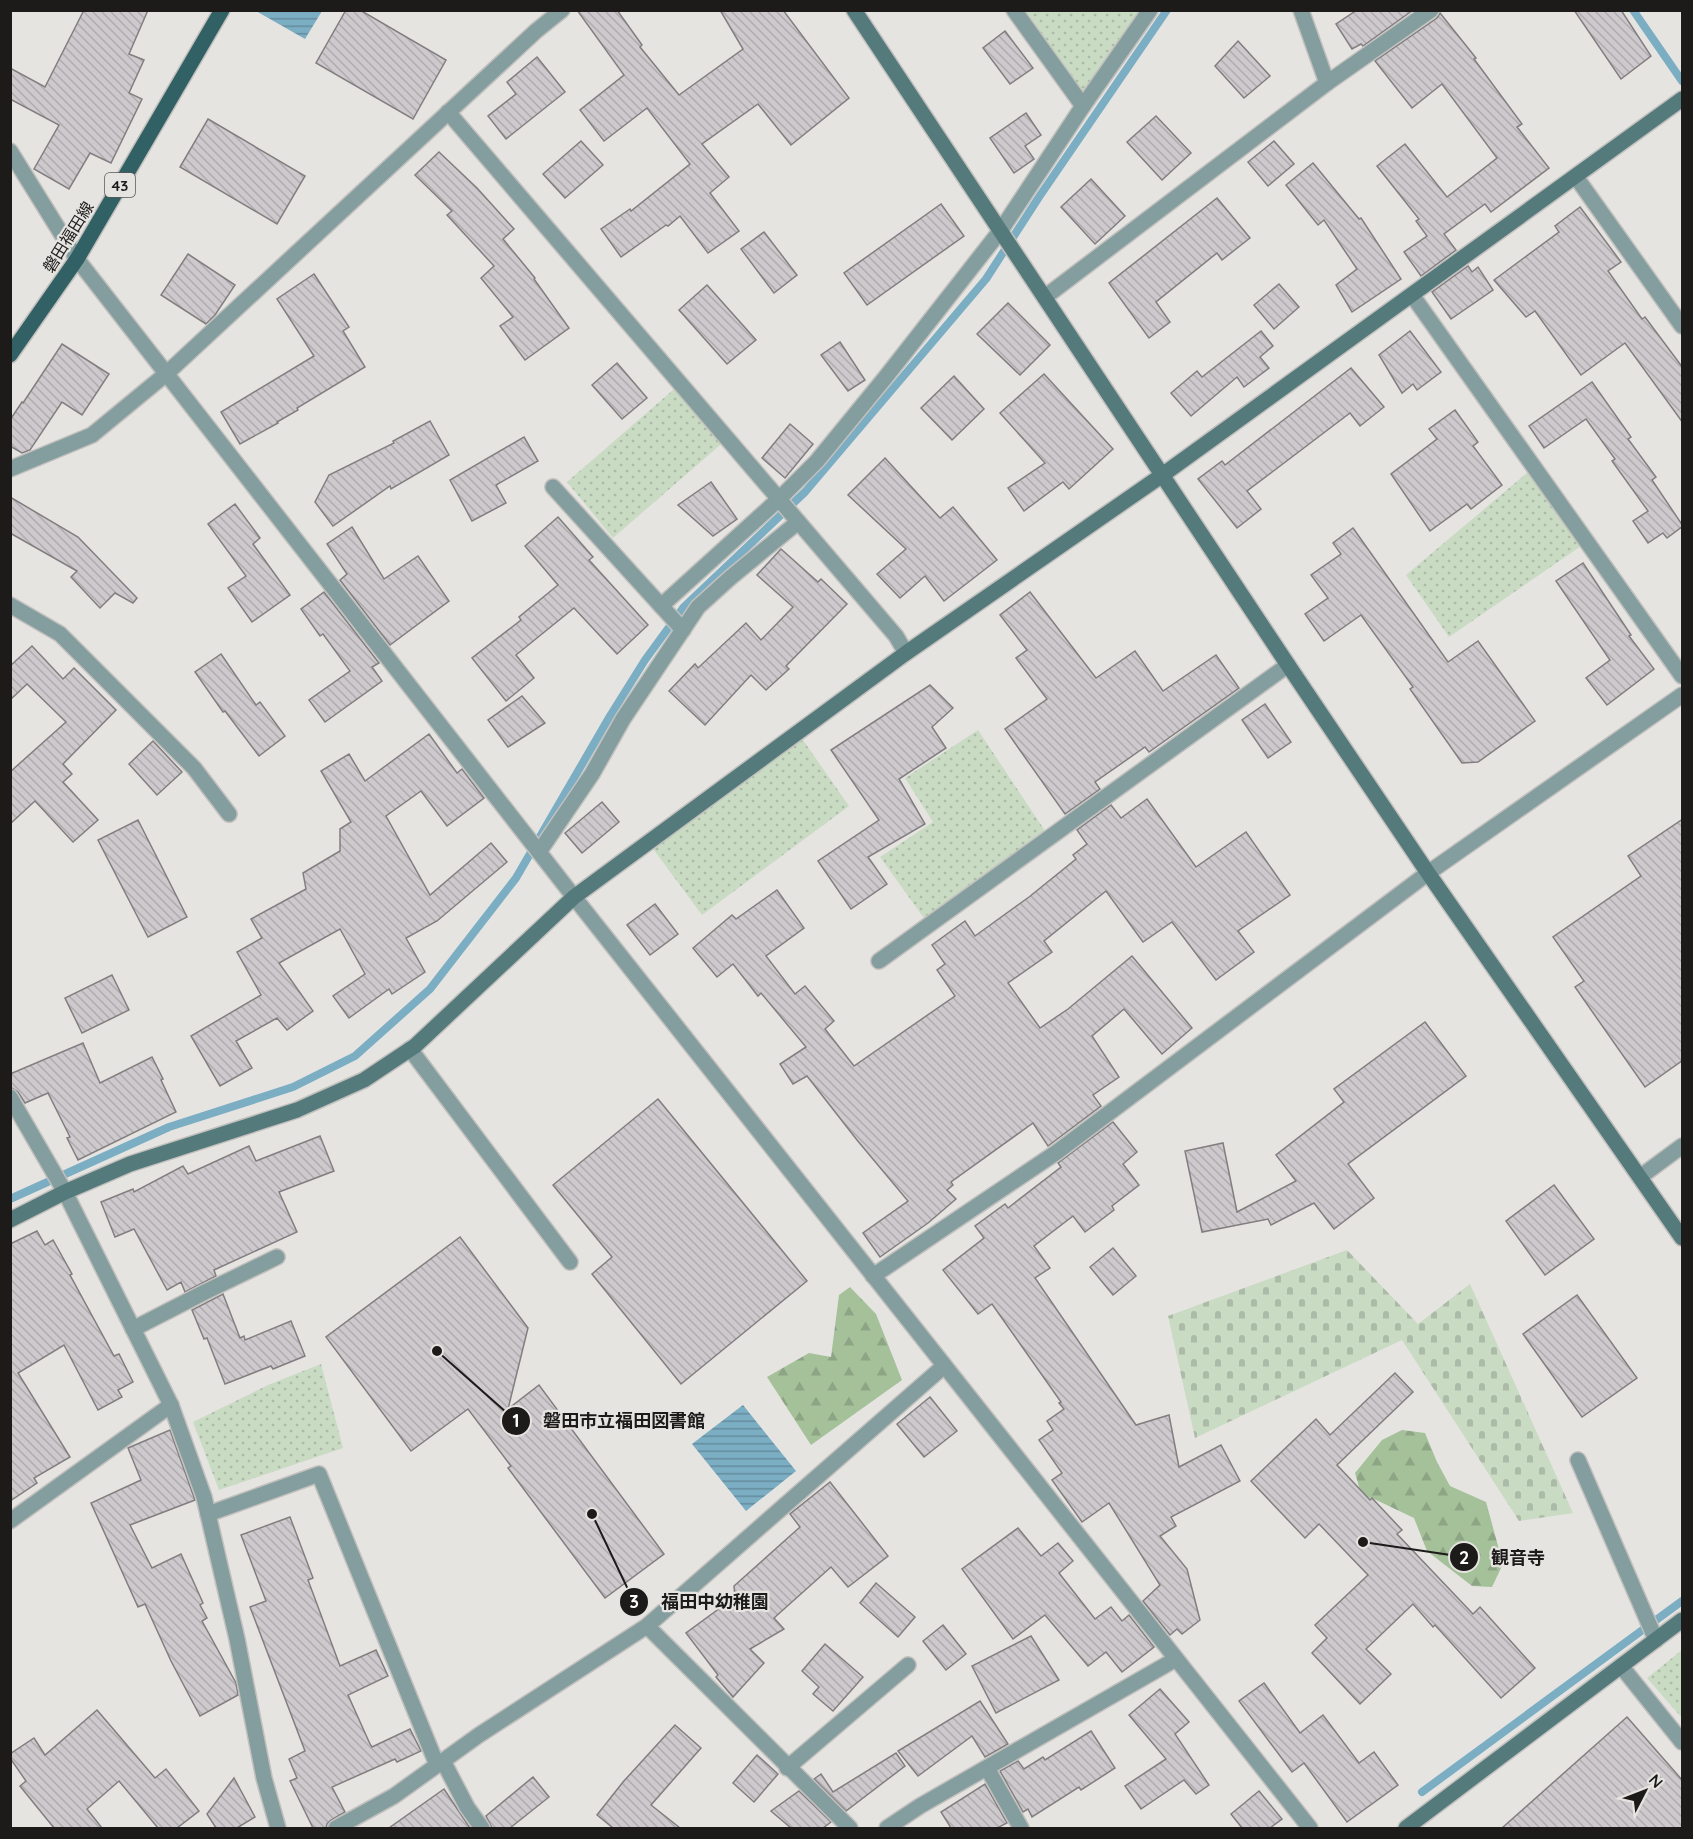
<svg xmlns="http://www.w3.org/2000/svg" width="1693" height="1839" viewBox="0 0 1693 1839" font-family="Quicksand,'Noto Sans JP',sans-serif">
  <defs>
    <pattern id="grass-dots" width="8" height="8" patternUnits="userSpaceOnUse" patternTransform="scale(1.5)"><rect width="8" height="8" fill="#c9dbc3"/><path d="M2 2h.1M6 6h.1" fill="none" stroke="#acbba7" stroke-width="1.8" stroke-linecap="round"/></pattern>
    <pattern id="forest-firs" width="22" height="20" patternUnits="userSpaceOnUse" patternTransform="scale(1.5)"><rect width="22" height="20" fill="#a4c19a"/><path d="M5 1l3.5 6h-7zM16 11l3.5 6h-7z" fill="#8da584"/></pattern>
    <pattern id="cemetery-stones" width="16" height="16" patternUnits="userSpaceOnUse" patternTransform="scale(1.5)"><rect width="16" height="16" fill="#c9dbc3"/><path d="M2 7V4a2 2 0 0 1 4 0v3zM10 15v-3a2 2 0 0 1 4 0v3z" fill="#acbba7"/></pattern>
    <pattern id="water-rules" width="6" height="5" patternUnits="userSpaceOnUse" patternTransform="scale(1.5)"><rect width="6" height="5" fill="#7badc3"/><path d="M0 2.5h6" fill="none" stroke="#648c9e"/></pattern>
    <pattern id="building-back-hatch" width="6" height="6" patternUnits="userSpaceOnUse" patternTransform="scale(1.5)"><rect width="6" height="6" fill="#cdc9cc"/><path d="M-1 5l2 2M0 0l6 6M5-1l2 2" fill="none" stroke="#afacaf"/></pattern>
  </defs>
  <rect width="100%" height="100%" fill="#e6e4e1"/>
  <!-- grass -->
  <g fill="url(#grass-dots)">
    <path d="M1014 11H1139L1083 106Z"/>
    <path d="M680 384 727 439 613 538 567 482Z"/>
    <path d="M1534 467 1587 542 1449 637 1406 575Z"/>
    <path d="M978 730 1049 837 929 925 880 857 933 822 905 778Z"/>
    <path d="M798 733 849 806 702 915 648 842Z"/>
    <path d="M321 1364 343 1448 219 1490 193 1422 268 1385Z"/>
    <path d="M1682 1650V1718L1647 1678Z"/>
  </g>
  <!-- forest -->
  <g fill="url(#forest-firs)">
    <path d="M850 1287 876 1314 902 1380 811 1445 767 1377 809 1353 831 1357 839 1295Z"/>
    <path d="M1402 1430 1425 1433 1437 1462 1450 1486 1486 1502 1503 1564 1492 1587 1472 1586 1427 1551 1414 1518 1372 1498 1362 1497 1355 1473 1382 1440Z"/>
  </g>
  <!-- cemetery -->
  <path fill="url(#cemetery-stones)" d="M1347 1250 1418 1324 1470 1284 1573 1513 1519 1521 1402 1340 1195 1438 1168 1316Z"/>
  <!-- water -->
  <g fill="url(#water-rules)">
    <path d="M256 11H322L305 39Z"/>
    <path d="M743 1405 796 1471 746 1511 692 1444Z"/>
  </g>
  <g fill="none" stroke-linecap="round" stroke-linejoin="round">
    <!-- stream -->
    <g stroke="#7badc3" stroke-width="8">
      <path d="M1633 10 1682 81"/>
      <path d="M10 1199 169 1127 293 1087 355 1056 430 989 516 878 610 716 645 660 683 608 805 492 986 279 1039 197 1167 10"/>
      <path d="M1422 1792 1682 1601"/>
    </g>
  </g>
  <!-- building -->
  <g fill="url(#building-back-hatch)" stroke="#827e80" stroke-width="1.5">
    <path d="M84 10H148L129 54 144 60 129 93 142 99 111 163 90 153 69 189 34 169 59 125 10 99V68L45 87Z"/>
    <path d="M346 10H360L446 60 413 119 316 63Z"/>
    <path d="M577 10H617L642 45 640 47 679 95 743 49 720 10H783L849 98 791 145 758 104 702 144 729 177 710 193 739 231 708 253 680 216 668 226 666 225 621 257 601 229 630 209 631 211 690 164 647 108 604 141 580 110 624 75Z"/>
    <path d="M1357 10H1413L1363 46 1361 44 1352 49 1336 24Z"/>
    <path d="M1574 10H1621L1651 56 1621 79Z"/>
    <path d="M1440 13 1476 58 1474 59 1522 124 1517 127 1549 168 1491 212 1485 204 1444 234 1456 250 1421 276 1404 252 1427 236 1416 221 1419 219 1377 166 1405 144 1447 197 1497 158 1442 84 1412 108 1375 61 1437 18Z"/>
    <path d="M1005 31 1033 68 1010 84 983 48Z"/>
    <path d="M1238 41 1270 76 1244 98 1215 66Z"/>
    <path d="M537 57 565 92 506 139 488 116 516 94 507 82Z"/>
    <path d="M1026 113 1041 135 1025 146 1034 159 1014 173 990 138Z"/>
    <path d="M1156 116 1191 153 1162 180 1127 142Z"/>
    <path d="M208 119 305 176 277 224 180 167Z"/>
    <path d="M581 141 603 165 565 198 543 174Z"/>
    <path d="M1274 141 1294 164 1268 186 1248 162Z"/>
    <path d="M439 152 477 188 514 229 503 239 535 278 534 279 569 328 525 360 500 326 513 317 481 278 494 266 447 215 452 211 415 175Z"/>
    <path d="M1313 163 1359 219 1361 218 1401 279 1352 312 1336 285 1357 269 1324 220 1318 225 1286 185Z"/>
    <path d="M1091 179 1125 216 1095 244 1061 207Z"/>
    <path d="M1217 198 1250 238 1222 260 1217 253 1156 302 1170 322 1149 338 1109 283Z"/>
    <path d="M941 204 964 236 867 305 844 273Z"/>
    <path d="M1580 207 1621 262 1608 271 1642 319 1645 317 1683 368V423L1625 343 1581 375 1535 311 1526 317 1494 280 1559 232 1555 226Z"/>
    <path d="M764 232 797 275 774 293 741 249Z"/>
    <path d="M188 254 235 285 215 315 206 324 161 295Z"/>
    <path d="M1468 266 1472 272 1478 267 1493 290 1451 319 1432 292Z"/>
    <path d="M314 274 349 327 343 331 365 367 297 408 298 410 277 422 278 423 240 444 221 412 314 356 277 299Z"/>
    <path d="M1279 284 1299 307 1274 329 1254 305Z"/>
    <path d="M707 285 756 340 727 364 679 310Z"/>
    <path d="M1008 303 1050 345 1020 375 977 334Z"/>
    <path d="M1261 331 1273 346 1260 357 1269 368 1244 387 1237 377 1191 416 1171 393 1197 371 1202 377Z"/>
    <path d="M1410 331 1441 372 1417 390 1413 384 1402 393 1379 355Z"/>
    <path d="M840 342 865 380 848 391 821 355Z"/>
    <path d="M62 344 109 374 82 415 62 402 30 450 22 453 10 446V420L22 402 23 403Z"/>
    <path d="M617 363 647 398 622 419 592 385Z"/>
    <path d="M1351 368 1384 407 1360 426 1350 413 1247 491 1261 509 1237 528 1198 479 1222 461 1225 465Z"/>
    <path d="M1044 374 1113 449 1069 489 1063 482 1024 511 1008 488 1045 463 1000 413Z"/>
    <path d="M954 376 984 409 952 440 921 408Z"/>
    <path d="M1592 382 1631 437 1628 439 1656 477 1652 480 1683 526 1667 538 1663 533 1648 543 1633 521 1648 511 1612 461 1615 459 1586 419 1544 448 1529 426Z"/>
    <path d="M1455 410 1478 442 1473 446 1502 485 1471 509 1467 504 1430 531 1391 474 1437 439 1429 429Z"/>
    <path d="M430 421 449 455 391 489 390 486 333 526 315 502 329 475 394 443 393 441Z"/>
    <path d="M790 424 813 444 785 478 762 458Z"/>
    <path d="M524 437 538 461 496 485 506 503 472 521 450 480Z"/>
    <path d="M885 458 940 518 953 507 997 560 944 601 925 576 900 598 877 574 906 549 848 495Z"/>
    <path d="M711 482 737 519 713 536 678 505Z"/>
    <path d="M10 497 78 537 137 598 133 603 115 593 100 608 71 577 77 571 10 533Z"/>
    <path d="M235 504 260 538 253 544 290 595 252 622 228 588 246 576 208 524Z"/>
    <path d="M558 517 593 557 589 560 648 625 617 654 574 608 516 655 534 678 506 701 472 658 521 620 519 617 558 585 525 546Z"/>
    <path d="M352 527 384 579 418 556 449 601 390 645 340 580 347 574 327 544Z"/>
    <path d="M1353 528 1448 662 1478 641 1535 721 1478 762 1462 763 1410 689 1413 687 1361 615 1324 641 1305 614 1328 598 1311 575 1341 554 1333 543Z"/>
    <path d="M781 549 818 582 821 579 847 604 786 666 789 669 766 690 751 675 705 725 669 691 695 664 698 668 746 623 761 640 793 607 757 575Z"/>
    <path d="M1583 563 1631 635 1629 636 1654 669 1607 705 1586 678 1610 660 1556 581Z"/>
    <path d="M324 592 379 663 372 667 382 681 325 722 309 700 350 671 323 634 320 636 301 609Z"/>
    <path d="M1030 592 1096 678 1135 651 1163 691 1216 655 1239 688 1149 752 1145 747 1095 782 1100 789 1065 814 1005 729 1047 699 1016 658 1027 650 1000 615Z"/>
    <path d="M32 646 63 679 74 668 116 710 63 764 72 774 63 782 98 820 73 842 35 801 10 824V772L66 722 27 684 10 700V666Z"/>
    <path d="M221 654 256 705 260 702 285 736 259 756 225 711 223 712 195 672Z"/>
    <path d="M930 685 953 708 932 727 946 748 899 779 925 824 868 857 887 884 851 909 818 861 879 820 831 750Z"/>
    <path d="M522 696 545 723 508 747 488 720Z"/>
    <path d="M1265 704 1291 742 1268 758 1242 720Z"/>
    <path d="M429 734 457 773 462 769 484 798 447 826 421 791 386 816 430 895 491 843 507 862 437 921 406 938 425 972 392 994 389 989 349 1018 333 996 365 974 340 929 279 963 313 1011 287 1030 277 1018 236 1041 252 1068 220 1086 191 1036 261 995 237 952 262 938 251 919 306 889 303 873 340 851V829L351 822 321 771 349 754 365 781Z"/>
    <path d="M153 741 182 772 157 795 129 764Z"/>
    <path d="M1147 799 1196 867 1246 832 1290 895 1238 931 1254 952 1216 980 1172 922 1143 942 1106 891 1044 941 1052 952 1008 983 1040 1028 1068 1009 1132 956 1192 1028 1162 1054 1124 1009 1092 1036 1119 1077 1093 1095 1101 1106 1048 1146 1033 1123 951 1182 953 1185 947 1190 956 1199 928 1223 880 1257 863 1233 908 1201 857 1140 807 1076 793 1084 780 1064 806 1047 761 993 758 996 733 964 717 977 693 948 732 915 736 919 777 890 804 928 766 956 795 994 805 986 834 1021 825 1029 854 1066 955 996 937 970 945 964 932 945 965 921 975 936 1029 897 1076 859 1073 855 1087 844 1077 830 1111 805 1121 818Z"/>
    <path d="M602 802 619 822 582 853 565 833Z"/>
    <path d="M1683 819V1060L1645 1087 1575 987 1584 981 1553 937 1641 876 1628 856Z"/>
    <path d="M138 820 187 917 148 937 98 840Z"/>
    <path d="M655 904 678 934 650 955 627 925Z"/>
    <path d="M112 975 129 1010 82 1033 65 998Z"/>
    <path d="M1425 1022 1466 1076 1348 1164 1374 1198 1334 1229 1314 1203 1271 1225 1268 1219 1202 1232 1185 1151 1223 1143 1237 1212 1296 1181 1276 1155 1344 1102 1334 1089Z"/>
    <path d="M83 1043 100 1083 152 1057 163 1079 161 1080 176 1112 78 1160 67 1138 70 1137 48 1093 25 1103 18 1092 10 1087V1074Z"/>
    <path d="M658 1099 807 1281 681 1384 592 1274 612 1257 553 1185Z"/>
    <path d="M1113 1122 1137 1152 1123 1164 1139 1185 1112 1206 1114 1210 1085 1232 1073 1216 1034 1246 1050 1268 1035 1278 1136 1425 1169 1415 1179 1467 1221 1445 1240 1481 1171 1517 1176 1526 1160 1536 1187 1569 1200 1620 1182 1634 1177 1629 1170 1635 1143 1601 1160 1585 1109 1503 1082 1522 1052 1480 1062 1473 1039 1440 1053 1430 1047 1421 1064 1409 1059 1403 1061 1402 992 1304 978 1314 943 1270 984 1238 975 1226 1005 1204 1008 1208 1061 1167 1058 1163Z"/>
    <path d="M320 1136 334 1171 279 1192 297 1232 214 1270 216 1276 185 1292 181 1282 167 1290 134 1229 115 1237 101 1202 133 1189 134 1192 183 1166 188 1174 249 1146 256 1161Z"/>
    <path d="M1554 1185 1594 1239 1545 1275 1506 1221Z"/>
    <path d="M37 1231 45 1245 53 1240 72 1274 70 1275 114 1356 119 1354 133 1382 118 1390 122 1397 98 1410 64 1345 18 1373 70 1457 34 1478 37 1483 10 1501V1244Z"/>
    <path d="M460 1237 528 1328 508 1409 539 1385 664 1554 605 1598 508 1468 511 1466 468 1409 411 1451 326 1337Z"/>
    <path d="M1113 1248 1136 1276 1113 1295 1090 1267Z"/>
    <path d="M223 1294 240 1338 244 1336 245 1340 291 1321 305 1356 273 1369 271 1366 225 1384 207 1338 204 1339 192 1310Z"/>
    <path d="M1577 1295 1637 1378 1582 1417 1523 1334Z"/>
    <path d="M1395 1373 1413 1392 1337 1465 1370 1500 1372 1498 1402 1530 1397 1534 1473 1614 1480 1607 1535 1668 1501 1698 1435 1625 1433 1627 1413 1604 1366 1649 1391 1674 1360 1704 1312 1653 1327 1638 1315 1625 1368 1575 1319 1524 1305 1538 1251 1481 1316 1419 1330 1435Z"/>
    <path d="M930 1397 957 1431 924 1457 897 1424Z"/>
    <path d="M170 1430 195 1500 130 1525 152 1568 181 1554 203 1603 200 1605 207 1618 202 1621 236 1683 238 1695 200 1716 171 1661 145 1604 138 1607 91 1503 141 1480 128 1448Z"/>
    <path d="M830 1482 888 1556 848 1587 831 1567 774 1618 784 1629 750 1649 764 1663 733 1697 716 1677 718 1675 686 1633 735 1597 734 1586 800 1527 790 1514Z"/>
    <path d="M290 1517 313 1578 308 1580 340 1666 376 1650 388 1676 348 1695 370 1744 372 1747 410 1729 421 1751 397 1762 395 1759 332 1787 345 1812 331 1820 327 1824 326 1828H313L290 1781 297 1778 289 1759 305 1751 250 1607 266 1601 241 1535Z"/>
    <path d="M1018 1528 1041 1556 1058 1543 1073 1561 1059 1573 1095 1619 1111 1607 1122 1621 1129 1615 1154 1647 1122 1672 1106 1652 1088 1666 1045 1615 1013 1639 962 1569Z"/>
    <path d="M876 1583 915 1617 898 1637 860 1603Z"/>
    <path d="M943 1625 966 1654 946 1670 923 1641Z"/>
    <path d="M1031 1636 1059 1680 996 1713 972 1666Z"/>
    <path d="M825 1644 863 1677 833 1711 813 1694 819 1687 802 1671Z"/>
    <path d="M1264 1683 1300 1733 1323 1715 1359 1763 1374 1752 1398 1785 1347 1822 1304 1763 1292 1772 1239 1701Z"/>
    <path d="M1160 1689 1189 1722 1175 1734 1209 1785 1196 1794 1184 1780 1141 1809 1125 1786 1166 1759 1129 1715Z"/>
    <path d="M980 1701 1008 1744 985 1757 972 1736 918 1776 898 1751Z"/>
    <path d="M97 1710 155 1778 166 1769 199 1811 177 1828H158L119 1781 87 1809 102 1828H54L20 1786 26 1781 10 1758V1754L34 1738 45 1755Z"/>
    <path d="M1627 1717 1683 1781V1828H1502Z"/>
    <path d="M675 1725 701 1748 651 1805 680 1828H613L597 1815 623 1782Z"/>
    <path d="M1091 1731 1115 1768 1081 1790 1079 1787 1032 1817 1028 1809 1023 1812 1000 1771 1018 1761 1024 1769 1043 1757 1045 1760Z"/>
    <path d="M896 1753 905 1766 846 1811 814 1779 821 1774 833 1792Z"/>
    <path d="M757 1755 778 1774 754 1802 733 1783Z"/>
    <path d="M533 1777 549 1797 510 1828H492L486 1816Z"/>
    <path d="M234 1778 255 1817 237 1828H216L207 1814Z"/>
    <path d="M985 1784 1007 1823 997 1828H951L941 1812Z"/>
    <path d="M444 1789 470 1828H389Z"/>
    <path d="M799 1791 831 1822 823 1828H791L771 1811Z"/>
    <path d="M1259 1791 1282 1819 1270 1828H1242L1231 1814Z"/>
  </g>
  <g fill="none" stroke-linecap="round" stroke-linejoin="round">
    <!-- street casing -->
    <g stroke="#c2c0bd" stroke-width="18">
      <g id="street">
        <path d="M1014 10 1083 106"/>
        <path d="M1301 10 1327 83"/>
        <path d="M448 112 896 636 906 653"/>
        <path d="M10 151 77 259 574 897 1310 1828"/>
        <path d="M1576 177 1682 326"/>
        <path d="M1412 295 1682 676"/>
        <path d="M1045 297 1327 83 1431 10"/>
        <path d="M10 469 92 435 166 374 536 31 562 10"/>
        <path d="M553 487 683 630"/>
        <path d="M10 605 60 634 194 768 229 814"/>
        <path d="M661 606 779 499 817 461 885 378 1001 230 1083 106 1150 10"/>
        <path d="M539 852 592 774 623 719 698 607 730 578 798 522"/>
        <path d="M879 961 1288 665"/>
        <path d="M410 1049 570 1262"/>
        <path d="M10 1097 65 1192 171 1405 204 1497 237 1639 264 1778 278 1828"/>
        <path d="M1640 1177 1682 1146"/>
        <path d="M873 1276 1057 1152 1428 873 1682 695"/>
        <path d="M133 1329 205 1292 277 1257"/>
        <path d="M1578 1460 1656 1640"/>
        <path d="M208 1514 319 1474 437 1765"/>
        <path d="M10 1521 171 1405"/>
        <path d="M647 1626 850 1828"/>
        <path d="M1621 1666 1682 1742"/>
        <path d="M443 1761 467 1807 482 1828"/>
        <path d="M787 1768 908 1665"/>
        <path d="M987 1768 1021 1828"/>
        <path d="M336 1828 394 1796 479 1735 647 1626 944 1366"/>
        <path d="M887 1828 920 1806 1176 1659"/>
      </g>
    </g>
    <!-- secondary casing -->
    <g stroke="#c2c0bd" stroke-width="18">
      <g id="secondary">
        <path d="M854 10 1288 665 1428 873 1682 1238"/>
        <path d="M10 1220 65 1192 130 1164 297 1110 364 1080 415 1046 574 897 906 653 1161 476 1682 99"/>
        <path d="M1406 1828 1682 1620"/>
      </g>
    </g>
    <!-- primary casing -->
    <g stroke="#c2c0bd" stroke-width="18">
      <path id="primary" d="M10 355 77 259 222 10"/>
    </g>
    <!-- street -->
    <use href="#street" stroke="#849d9e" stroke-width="15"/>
    <!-- secondary -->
    <use href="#secondary" stroke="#557a7c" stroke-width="15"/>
    <!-- primary -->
    <use href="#primary" stroke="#316164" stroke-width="15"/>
  </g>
  <g text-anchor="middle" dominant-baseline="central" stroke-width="4.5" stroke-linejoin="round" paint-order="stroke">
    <!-- shield labels -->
    <rect fill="#e6e4e1" stroke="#595756" stroke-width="1.5" x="105" y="173" width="30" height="24" rx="4.5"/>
    <g font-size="15" font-weight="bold" fill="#1c1b1a">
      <text x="120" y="185">43</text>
    </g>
    <!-- street labels -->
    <g font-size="16" fill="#1c1b1a" stroke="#e6e4e1">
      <text transform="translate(68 237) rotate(-58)">磐田福田線</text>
    </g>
  </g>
  <!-- callouts -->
  <path fill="none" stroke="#1c1b1a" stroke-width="2" d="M437 1351L516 1421M1363 1542L1464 1557M592 1514L634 1602"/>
  <g fill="#1c1b1a" stroke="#e6e4e1" stroke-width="2">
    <circle cx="437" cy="1351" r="6"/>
    <circle cx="1363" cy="1542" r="6"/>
    <circle cx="592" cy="1514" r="6"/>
    <circle cx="516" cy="1421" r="15"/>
    <circle cx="1464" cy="1557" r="15"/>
    <circle cx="634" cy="1602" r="15"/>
  </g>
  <g font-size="18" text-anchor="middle" font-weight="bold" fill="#fff">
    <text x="516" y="1427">1</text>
    <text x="1464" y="1564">2</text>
    <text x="634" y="1608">3</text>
  </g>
  <g font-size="18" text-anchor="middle" font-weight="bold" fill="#1c1b1a" stroke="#e6e4e1" stroke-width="4.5" stroke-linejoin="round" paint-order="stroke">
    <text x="624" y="1427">磐田市立福田図書館</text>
    <text x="1518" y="1564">観音寺</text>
    <text x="715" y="1608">福田中幼稚園</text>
  </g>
  <!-- border -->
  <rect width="1693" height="1839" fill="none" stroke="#1c1b1a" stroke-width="24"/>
  <!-- north arrow -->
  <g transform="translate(1645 1791) rotate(48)" stroke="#e6e4e1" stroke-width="4.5" paint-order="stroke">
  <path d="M0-4.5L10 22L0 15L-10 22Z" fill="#1c1b1a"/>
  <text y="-9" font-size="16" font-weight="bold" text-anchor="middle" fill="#1c1b1a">N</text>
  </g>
</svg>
